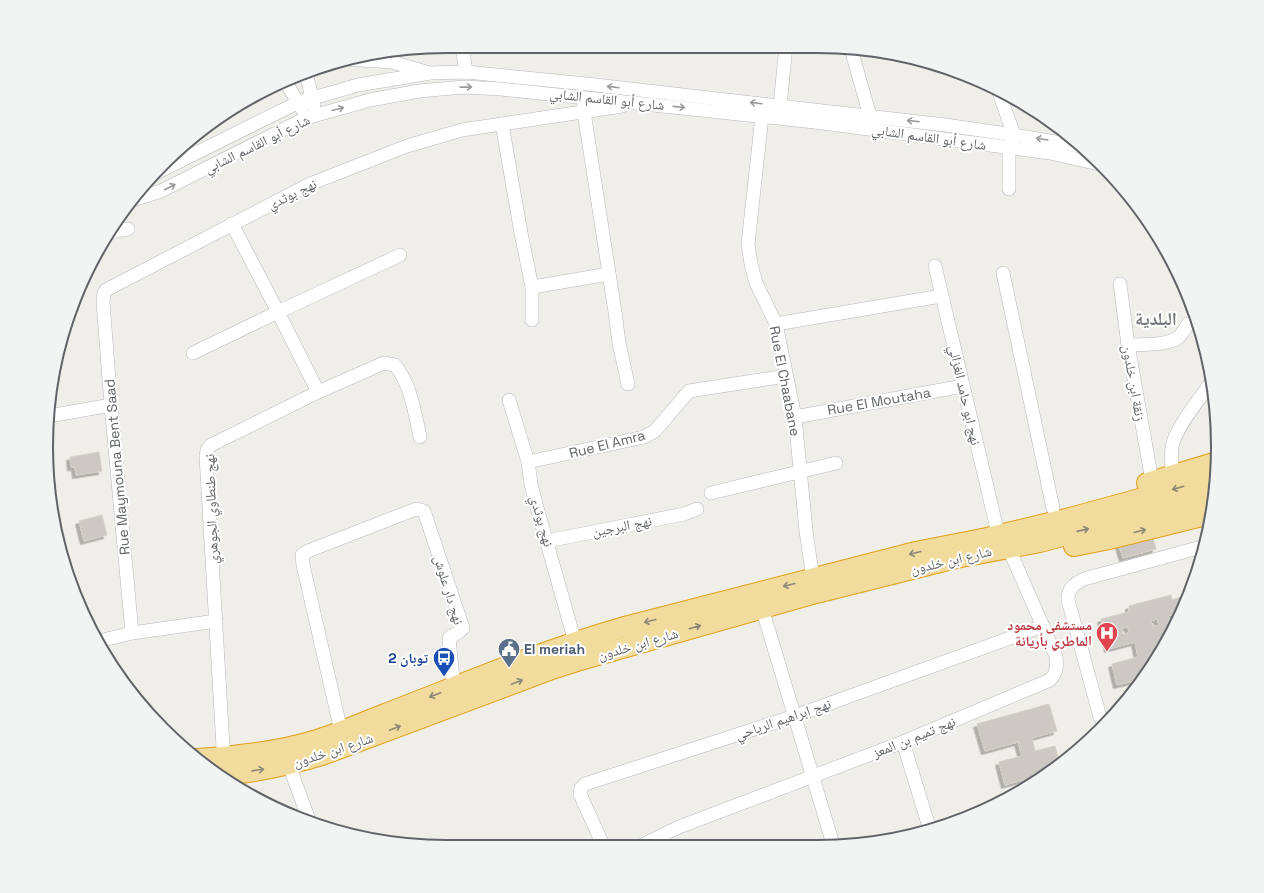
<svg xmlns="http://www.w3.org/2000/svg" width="1264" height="893" viewBox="0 0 1264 893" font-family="'Space Grotesk','Noto Naskh Arabic',sans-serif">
  <defs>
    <filter id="shadow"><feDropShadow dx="-3.5" dy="3.5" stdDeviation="0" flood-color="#0004"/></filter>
  </defs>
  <rect width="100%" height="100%" fill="#f0eee8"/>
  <!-- building -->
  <g fill="#ccc9c5" stroke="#d4d0c7" fill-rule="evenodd" filter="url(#shadow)">
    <path d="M99 452 102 471 76 475 75 467H71L70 457Z"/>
    <path d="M102 515 107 535 84 541 79 521Z"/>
    <path d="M1152 536 1156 549 1123 558 1119 545Z"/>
    <path d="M1171 595 1172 600 1187 595 1177 623 1163 646 1159 647 1160 651 1142 679 1117 685 1112 664 1138 657 1135 642 1108 649 1101 619 1129 612V606ZM1174 614 1176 620 1170 622 1168 616ZM1157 619 1159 625 1153 627 1151 621ZM1128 627 1129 633 1123 634 1122 628Z"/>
    <path d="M1049 704 1057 731 1032 738 1035 751 1055 746 1059 762 1040 775 1005 785 999 762 1022 756 1018 742 985 751 977 724Z"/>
  </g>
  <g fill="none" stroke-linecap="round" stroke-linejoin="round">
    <!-- minor casing -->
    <g stroke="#b5b8bb" stroke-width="14">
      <g id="minor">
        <path d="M462 46 466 72"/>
        <path d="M851 49 870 116V123"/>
        <path d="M346 59 392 62 426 72"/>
        <path d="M306 73 314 106"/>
        <path d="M285 81 302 109"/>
        <path d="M998 90 1014 135 1009 149V189"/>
        <path d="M584 104V112L615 312 619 343 628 384"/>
        <path d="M780 106 786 46"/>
        <path d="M762 116 748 244 751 264 756 283 776 324 795 417 806 531 813 579"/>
        <path d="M502 124 521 233 532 287V320"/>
        <path d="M156 173 299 102 358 85 430 73 466 72 587 84 945 125 1014 135 1080 146"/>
        <path d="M133 200 161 191 306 118 370 100 419 91 464 87 501 89 815 122 1050 153 1099 164"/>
        <path d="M232 224 278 312 400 255"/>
        <path d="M110 232 128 229"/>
        <path d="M935 266 996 525"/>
        <path d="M1003 273 1053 508"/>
        <path d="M1120 284 1128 345 1152 481"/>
        <path d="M532 287 609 274"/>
        <path d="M776 324 941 296"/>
        <path d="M1128 345C1142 344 1167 346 1179 337 1183 333 1185 328 1188 324"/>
        <path d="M193 353 278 312 318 392 211 445C207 448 207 451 206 456L224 764"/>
        <path d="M318 392 384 363 395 365C411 385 415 413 420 437"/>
        <path d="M509 400 528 462 531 484 536 504 575 642"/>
        <path d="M49 416 111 405"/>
        <path d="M795 417 963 386"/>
        <path d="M528 462 644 437 655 431 689 391 786 376"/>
        <path d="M1172 475C1172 466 1171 456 1172 447 1174 430 1201 397 1212 381"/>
        <path d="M711 493 836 463"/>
        <path d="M547 541 684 514 697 509"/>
        <path d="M762 608 833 844"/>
        <path d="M132 633 111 405 103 302 104 293 106 290 310 184 407 146 462 130 622 106"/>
        <path d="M99 641 132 633 216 621"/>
        <path d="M1104 723 1100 717 1068 600C1068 588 1074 584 1084 579L1205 546"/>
        <path d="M341 731 303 565 302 555 308 551 416 509 424 511 463 628 459 632 450 637 449 639 454 688"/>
        <path d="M903 742 930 830"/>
        <path d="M289 765 309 820"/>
        <path d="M603 845 580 794 581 788 585 784 795 716 1043 626"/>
        <path d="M642 845 679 827 903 742 1050 680C1057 673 1057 666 1056 656L1008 547"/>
      </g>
    </g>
    <!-- highway casing -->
    <g stroke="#e09f18" stroke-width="22">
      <g id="highway">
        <path d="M1147 483 1217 462"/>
        <path d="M1074 546 1109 539 1210 514"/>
        <path d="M197 759C237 756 278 752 317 740 340 733 362 723 385 714 463 684 541 651 621 628L916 552 987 538 1070 518 1216 478"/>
        <path d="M219 775C255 773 289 765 322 755L552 669 577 661 816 593 956 558 1040 542 1213 495"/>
      </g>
    </g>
    <!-- minor -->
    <use href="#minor" stroke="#fff" stroke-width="13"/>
    <!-- highway -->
    <use href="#highway" stroke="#f2dc9d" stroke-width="20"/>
  </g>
  <!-- one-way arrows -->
  <defs><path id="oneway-shaft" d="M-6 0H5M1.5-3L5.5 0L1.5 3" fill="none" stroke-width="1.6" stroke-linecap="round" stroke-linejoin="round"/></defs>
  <g stroke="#989a9c">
    <use href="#oneway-shaft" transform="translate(466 87) rotate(-1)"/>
    <use href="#oneway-shaft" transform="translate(613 87) rotate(-173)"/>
    <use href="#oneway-shaft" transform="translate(756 103) rotate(-173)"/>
    <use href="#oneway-shaft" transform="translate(679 107) rotate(6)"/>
    <use href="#oneway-shaft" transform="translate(338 109) rotate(-15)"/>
    <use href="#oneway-shaft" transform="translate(913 121) rotate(-173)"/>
    <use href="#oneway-shaft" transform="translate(1042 139) rotate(-171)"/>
    <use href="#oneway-shaft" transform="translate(170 187) rotate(-27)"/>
  </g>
  <g stroke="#8c8777">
    <use href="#oneway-shaft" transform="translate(1178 488) rotate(164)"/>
    <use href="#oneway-shaft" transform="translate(1083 530) rotate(-13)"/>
    <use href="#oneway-shaft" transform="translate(1140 531) rotate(-14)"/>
    <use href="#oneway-shaft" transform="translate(915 553) rotate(166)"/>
    <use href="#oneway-shaft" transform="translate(789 585) rotate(166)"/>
    <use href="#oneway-shaft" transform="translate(650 621) rotate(166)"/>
    <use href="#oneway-shaft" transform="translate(695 627) rotate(-16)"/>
    <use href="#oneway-shaft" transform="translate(517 682) rotate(-21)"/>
    <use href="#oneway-shaft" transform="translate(435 695) rotate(159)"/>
    <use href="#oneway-shaft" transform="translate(395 728) rotate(-21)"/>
    <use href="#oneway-shaft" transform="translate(258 770) rotate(-8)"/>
  </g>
  <!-- icons -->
  <defs>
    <g id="hospital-pin" transform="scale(1.15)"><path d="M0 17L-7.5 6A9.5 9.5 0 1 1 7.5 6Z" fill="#e0444e" stroke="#fff"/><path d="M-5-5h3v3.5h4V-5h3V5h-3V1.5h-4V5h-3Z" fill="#fff"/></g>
    <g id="civic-pin" transform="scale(1.15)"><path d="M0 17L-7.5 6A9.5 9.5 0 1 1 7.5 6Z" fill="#5c6f8a" stroke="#fff"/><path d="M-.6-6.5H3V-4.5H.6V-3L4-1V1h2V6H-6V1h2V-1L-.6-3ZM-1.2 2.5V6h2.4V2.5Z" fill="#fff"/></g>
    <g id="bus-pin" transform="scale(1.15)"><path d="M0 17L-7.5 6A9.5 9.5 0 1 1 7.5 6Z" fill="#1a4fb4" stroke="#fff"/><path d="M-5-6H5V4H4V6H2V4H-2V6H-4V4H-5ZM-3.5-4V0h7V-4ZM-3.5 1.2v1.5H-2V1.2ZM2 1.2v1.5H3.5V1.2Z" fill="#fff"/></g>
  </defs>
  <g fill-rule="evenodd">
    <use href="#hospital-pin" x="1107" y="633"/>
    <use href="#civic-pin" x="509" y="649"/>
    <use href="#bus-pin" x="444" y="658"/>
  </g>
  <g text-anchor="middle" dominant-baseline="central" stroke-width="4" stroke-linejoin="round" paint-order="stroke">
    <!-- street labels -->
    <g font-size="14" fill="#606367" stroke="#fff">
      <text transform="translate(607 99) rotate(6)">شارع أبو القاسم الشابي</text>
      <text transform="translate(929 137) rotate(8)">شارع أبو القاسم الشابي</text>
      <text transform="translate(257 144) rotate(-26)">شارع أبو القاسم الشابي</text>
      <text transform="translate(292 194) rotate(-26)">نهج بوثدي</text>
      <text transform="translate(785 381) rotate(79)">Rue El Chaabane</text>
      <text transform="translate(1134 383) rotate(80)">زنقة ابن خلدون</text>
      <text transform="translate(965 395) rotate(77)">نهج ابو حامد الغزالي</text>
      <text transform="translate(879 401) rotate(-10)">Rue El Moutaha</text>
      <text transform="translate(607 444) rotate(-14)">Rue El Amra</text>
      <text transform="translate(117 467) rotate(-95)">Rue Maymouna Bent Saad</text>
      <text transform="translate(211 509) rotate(-92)">نهج طنطاوي الجوهري</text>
      <text transform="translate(542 521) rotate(74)">نهج بوثدي</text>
      <text transform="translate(622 526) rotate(-11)">نهج البرجين</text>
      <text transform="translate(951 560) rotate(-13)">شارع ابن خلدون</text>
      <text transform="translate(449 590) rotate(73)">نهج دار علوش</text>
      <text transform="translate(638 644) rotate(-16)">شارع ابن خلدون</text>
      <text transform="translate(783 719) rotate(-19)">نهج ابراهيم الرياحي</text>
      <text transform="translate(914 737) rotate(-22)">نهج تميم بن المعز</text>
      <text transform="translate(333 750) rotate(-18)">شارع ابن خلدون</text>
    </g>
    <!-- health labels -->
    <g font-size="14" font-weight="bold" fill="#be3a42" stroke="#fff" text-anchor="end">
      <text x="1092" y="625">مستشفى محمود<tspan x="1092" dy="16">الماطري بأريانة</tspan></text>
    </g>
    <!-- service labels -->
    <g font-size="14" font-weight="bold" fill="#4e5e75" stroke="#fff" text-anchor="start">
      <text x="524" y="649">El meriah</text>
    </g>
    <!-- transit labels -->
    <g font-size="14" font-weight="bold" fill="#164399" stroke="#fff" text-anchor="end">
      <text x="428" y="658">توبان 2</text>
    </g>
    <!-- district labels -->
    <g font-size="18" font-weight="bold" fill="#717579" stroke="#fff">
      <text x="1156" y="318">البلدية</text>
    </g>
  </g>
  <!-- crop -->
  <path d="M0 0H1264V893H0ZM446 53H818A393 393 0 0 1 1211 446V447A393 393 0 0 1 818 840H446A393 393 0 0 1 53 447V446A393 393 0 0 1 446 53Z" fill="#f2f3f3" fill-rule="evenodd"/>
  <path fill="none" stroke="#606367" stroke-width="2" d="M446 53H818A393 393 0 0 1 1211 446V447A393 393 0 0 1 818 840H446A393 393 0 0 1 53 447V446A393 393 0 0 1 446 53Z"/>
</svg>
